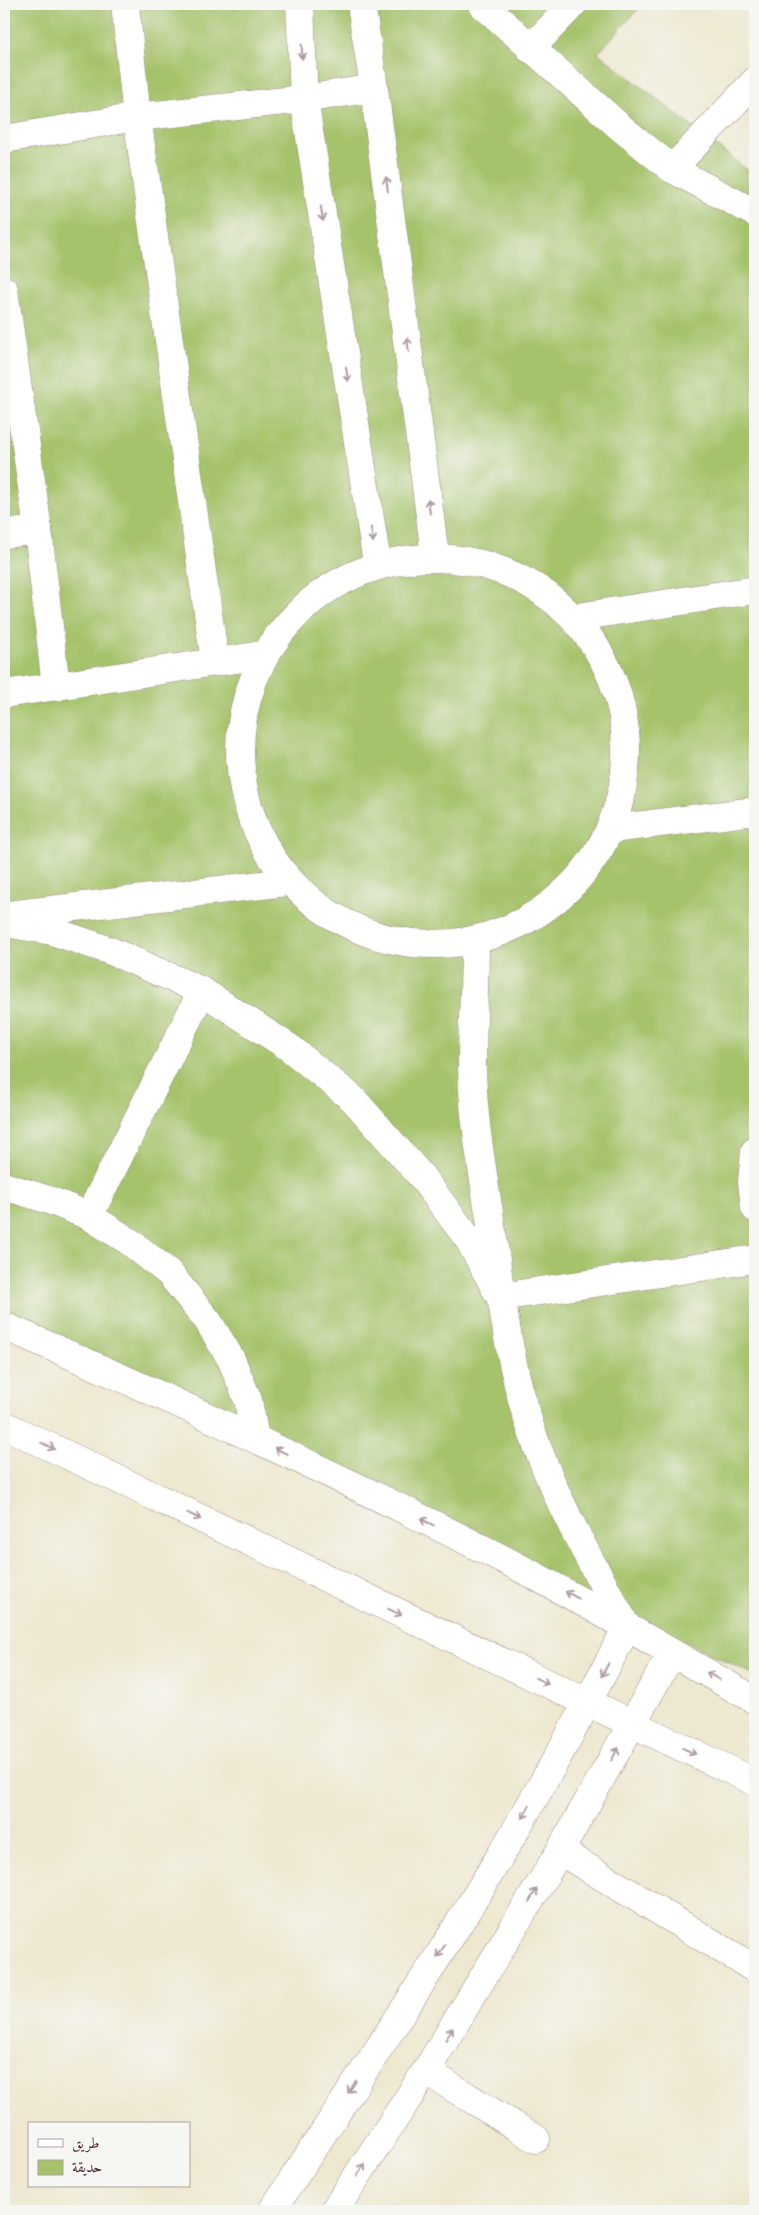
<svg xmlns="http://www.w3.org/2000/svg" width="759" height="2215" viewBox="0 0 759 2215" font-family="'IM FELL Great Primer',Amiri,serif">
  <rect width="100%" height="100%" fill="#f6f6f2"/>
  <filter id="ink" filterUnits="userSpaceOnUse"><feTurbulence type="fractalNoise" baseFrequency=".02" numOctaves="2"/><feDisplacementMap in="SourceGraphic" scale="10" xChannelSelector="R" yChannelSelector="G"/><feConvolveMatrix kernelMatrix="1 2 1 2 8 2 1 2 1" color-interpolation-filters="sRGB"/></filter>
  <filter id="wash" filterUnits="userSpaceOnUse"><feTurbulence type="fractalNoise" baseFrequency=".0096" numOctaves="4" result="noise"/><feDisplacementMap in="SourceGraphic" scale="20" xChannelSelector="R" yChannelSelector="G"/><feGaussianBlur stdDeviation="1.12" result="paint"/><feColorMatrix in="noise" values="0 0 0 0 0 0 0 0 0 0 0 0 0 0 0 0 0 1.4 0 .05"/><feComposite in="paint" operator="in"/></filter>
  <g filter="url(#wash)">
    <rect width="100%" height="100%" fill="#ede8cf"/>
    <!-- green -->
    <path fill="#a5c36a" stroke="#78714a" d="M4 4H643L598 53 755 176V1675L4 1322Z"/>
  </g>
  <g filter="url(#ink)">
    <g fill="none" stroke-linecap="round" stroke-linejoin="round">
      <!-- minor casing -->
      <g stroke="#9c847d" stroke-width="29">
        <g id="minor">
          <path d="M125 4 137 117 215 662"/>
          <path d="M300 4 304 99 377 563"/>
          <path d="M361 4 374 88 435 555"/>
          <path d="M482 4 620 127 672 169 755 213"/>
          <path d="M530 49 573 4"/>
          <path d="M4 139 137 117 304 99 374 88"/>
          <path d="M672 169 755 81"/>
          <path d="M4 290 38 530 56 687"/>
          <path d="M4 534 38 530"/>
          <circle cx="433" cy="751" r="193"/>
          <path d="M577 617 755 590"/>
          <path d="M4 694 262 655"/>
          <path d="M612 829 755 811"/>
          <path d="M8 915 287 882"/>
          <path d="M4 923 52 931 111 951 202 991 290 1048 353 1099 421 1176 469 1240 500 1297 755 1259"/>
          <path d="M755 1151 752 1182 755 1208"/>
          <path d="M4 1186 49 1200 89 1216 130 1242 169 1273 208 1321 231 1359 248 1400 255 1438"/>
          <path d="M89 1216 202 991"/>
          <path d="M4 1326C170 1398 335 1474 497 1556 585 1601 669 1652 755 1700"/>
          <path d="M4 1425 755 1782"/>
          <path d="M560 1851 755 1969"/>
          <path d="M426 2071 536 2139"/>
          <path d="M272 2211C353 2087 437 1963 512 1836 553 1767 591 1697 627 1627 591 1562 553 1497 530 1426 508 1361 501 1293 491 1225 483 1173 473 1121 472 1067 472 1026 475 984 475 942"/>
          <path d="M334 2211 426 2071 560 1851 672 1653"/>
        </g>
      </g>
      <!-- minor -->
      <use href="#minor" stroke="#fff" stroke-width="28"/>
    </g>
    <!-- one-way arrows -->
    <defs><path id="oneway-shaft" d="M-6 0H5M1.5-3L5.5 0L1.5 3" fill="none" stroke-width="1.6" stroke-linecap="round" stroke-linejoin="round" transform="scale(1.25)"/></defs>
    <g stroke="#ae9aa0">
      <use href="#oneway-shaft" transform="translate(302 52) rotate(87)"/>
      <use href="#oneway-shaft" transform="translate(387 184) rotate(-97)"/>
      <use href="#oneway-shaft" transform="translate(322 214) rotate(81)"/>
      <use href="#oneway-shaft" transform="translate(408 345) rotate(-97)"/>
      <use href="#oneway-shaft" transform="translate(347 374) rotate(81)"/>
      <use href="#oneway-shaft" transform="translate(429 506) rotate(-97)"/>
      <use href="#oneway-shaft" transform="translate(372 535) rotate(81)"/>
      <use href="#oneway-shaft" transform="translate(48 1446) rotate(26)"/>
      <use href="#oneway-shaft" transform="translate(281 1451) rotate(-154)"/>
      <use href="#oneway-shaft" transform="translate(194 1516) rotate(26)"/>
      <use href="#oneway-shaft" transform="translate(427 1522) rotate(-154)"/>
      <use href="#oneway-shaft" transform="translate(572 1595) rotate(-152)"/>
      <use href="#oneway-shaft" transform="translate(395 1612) rotate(25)"/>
      <use href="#oneway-shaft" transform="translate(605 1670) rotate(117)"/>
      <use href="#oneway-shaft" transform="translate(713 1676) rotate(-151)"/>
      <use href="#oneway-shaft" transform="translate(542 1681) rotate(25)"/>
      <use href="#oneway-shaft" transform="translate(689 1751) rotate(25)"/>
      <use href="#oneway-shaft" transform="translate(615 1754) rotate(-60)"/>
      <use href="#oneway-shaft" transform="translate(526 1812) rotate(120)"/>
      <use href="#oneway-shaft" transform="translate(533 1895) rotate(-59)"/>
      <use href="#oneway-shaft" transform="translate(441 1951) rotate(123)"/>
      <use href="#oneway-shaft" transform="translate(449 2034) rotate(-59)"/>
      <use href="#oneway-shaft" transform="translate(352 2087) rotate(123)"/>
      <use href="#oneway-shaft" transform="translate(361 2170) rotate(-57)"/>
    </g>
  </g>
  <!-- margin -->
  <rect width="759" height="2215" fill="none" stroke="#f6f6f2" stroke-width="20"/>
  <!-- legend -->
  <rect x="28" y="2122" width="162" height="65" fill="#f6f6f2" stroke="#b1a0a2"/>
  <rect x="38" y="2139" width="25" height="8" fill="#ffffff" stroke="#b1a0a2"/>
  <text x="72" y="2148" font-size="15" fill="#4a1f2b">طريق</text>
  <rect x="38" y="2160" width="25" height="15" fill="#a5c36a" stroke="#b1a0a2"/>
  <text x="72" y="2172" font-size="15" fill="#4a1f2b">حديقة</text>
</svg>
